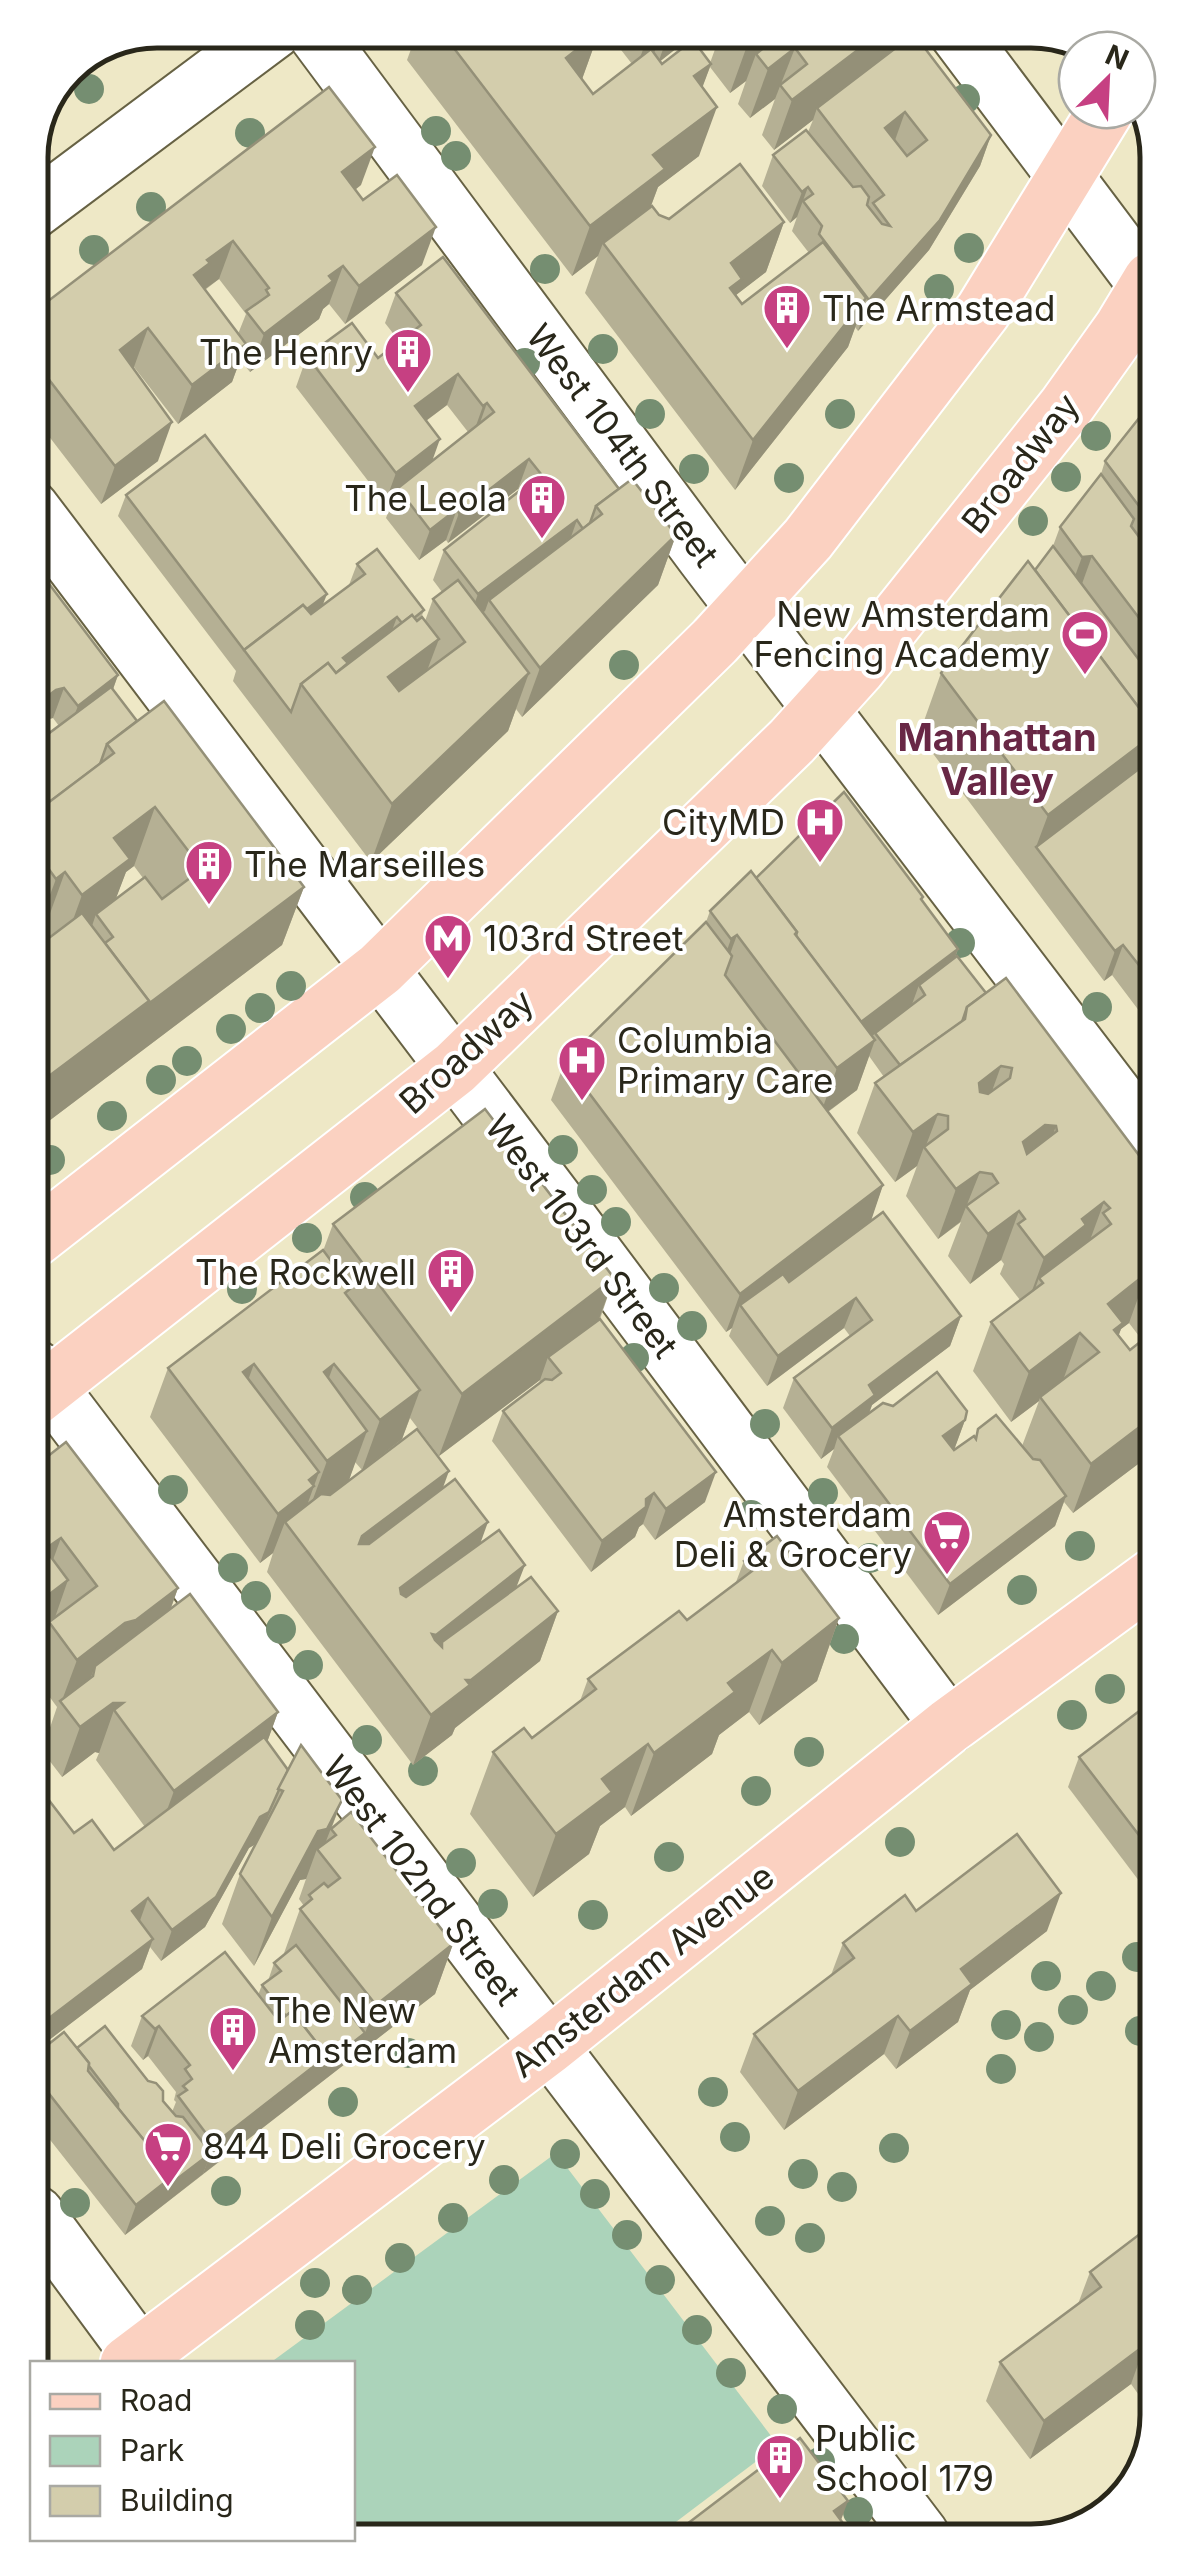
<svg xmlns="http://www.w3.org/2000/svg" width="1187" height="2571" viewBox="0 0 1187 2571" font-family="Inter,sans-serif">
  <rect width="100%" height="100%" fill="#eee8c6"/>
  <!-- green -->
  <path fill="#abd3ba" d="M556 2153 778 2445 656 2537 148 2541 142 2539 352 2538V2364L270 2363Z"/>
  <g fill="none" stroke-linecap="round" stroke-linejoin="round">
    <!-- minor casing -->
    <g stroke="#676244" stroke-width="59">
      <g id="minor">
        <path d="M313 30 705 557 1153 1145"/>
        <path d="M955 30 1151 291"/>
        <path d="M30 213 275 30"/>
        <path d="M31 508 558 1204 949 1726"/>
        <path d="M34 1367 921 2535"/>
        <path d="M36 2214 140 2355"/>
      </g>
    </g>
    <!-- major casing -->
    <g stroke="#fff" stroke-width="59">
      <g id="major">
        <path d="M33 1240 380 969 715 641 808 539 983 311 1106 110"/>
        <path d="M34 1398 455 1068 792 741 857 669 1065 408 1122 328 1151 280"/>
        <path d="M128 2364 549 2046 949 1726 1154 1576"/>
      </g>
    </g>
    <!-- minor -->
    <use href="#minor" stroke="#fff" stroke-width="55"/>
    <!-- major -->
    <use href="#major" stroke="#fbd1c1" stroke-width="55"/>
  </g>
  <!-- trees -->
  <g fill="#758e71">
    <circle cx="89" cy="89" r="15"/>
    <circle cx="965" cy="99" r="15"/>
    <circle cx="436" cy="131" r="15"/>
    <circle cx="250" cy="133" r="15"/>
    <circle cx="456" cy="156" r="15"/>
    <circle cx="151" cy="207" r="15"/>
    <circle cx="969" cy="248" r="15"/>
    <circle cx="94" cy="250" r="15"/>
    <circle cx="545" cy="269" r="15"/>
    <circle cx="939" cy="289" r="15"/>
    <circle cx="603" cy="349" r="15"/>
    <circle cx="525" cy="363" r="15"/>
    <circle cx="650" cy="414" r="15"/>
    <circle cx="840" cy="414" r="15"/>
    <circle cx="1096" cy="436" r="15"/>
    <circle cx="694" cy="469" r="15"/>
    <circle cx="1066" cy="477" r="15"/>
    <circle cx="789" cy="478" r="15"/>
    <circle cx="1033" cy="521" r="15"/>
    <circle cx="624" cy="665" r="15"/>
    <circle cx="960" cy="943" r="15"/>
    <circle cx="291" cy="986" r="15"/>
    <circle cx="1097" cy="1007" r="15"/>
    <circle cx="260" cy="1008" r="15"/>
    <circle cx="231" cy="1029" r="15"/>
    <circle cx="187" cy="1061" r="15"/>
    <circle cx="161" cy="1080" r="15"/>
    <circle cx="112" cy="1116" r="15"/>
    <circle cx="563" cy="1150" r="15"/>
    <circle cx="50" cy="1160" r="15"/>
    <circle cx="592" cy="1190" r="15"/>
    <circle cx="365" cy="1197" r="15"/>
    <circle cx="616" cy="1222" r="15"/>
    <circle cx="307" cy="1238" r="15"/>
    <circle cx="664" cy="1288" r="15"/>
    <circle cx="242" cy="1289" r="15"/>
    <circle cx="692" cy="1326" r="15"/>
    <circle cx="634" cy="1358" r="15"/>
    <circle cx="765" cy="1424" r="15"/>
    <circle cx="173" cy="1490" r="15"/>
    <circle cx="823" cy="1493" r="15"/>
    <circle cx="751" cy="1515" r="15"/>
    <circle cx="1080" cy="1546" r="15"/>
    <circle cx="870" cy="1558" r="15"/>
    <circle cx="233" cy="1568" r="15"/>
    <circle cx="1022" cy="1590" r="15"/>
    <circle cx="256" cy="1596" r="15"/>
    <circle cx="281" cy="1629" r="15"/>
    <circle cx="844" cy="1639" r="15"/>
    <circle cx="308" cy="1665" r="15"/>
    <circle cx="1110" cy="1689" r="15"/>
    <circle cx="1072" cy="1715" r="15"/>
    <circle cx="367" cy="1740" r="15"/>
    <circle cx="809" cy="1752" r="15"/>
    <circle cx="423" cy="1771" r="15"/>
    <circle cx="756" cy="1791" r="15"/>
    <circle cx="900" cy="1842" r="15"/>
    <circle cx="669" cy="1857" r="15"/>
    <circle cx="461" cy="1863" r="15"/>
    <circle cx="493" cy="1904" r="15"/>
    <circle cx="593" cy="1915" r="15"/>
    <circle cx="1137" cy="1957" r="15"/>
    <circle cx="1046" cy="1976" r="15"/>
    <circle cx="1101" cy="1986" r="15"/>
    <circle cx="1073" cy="2010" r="15"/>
    <circle cx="1006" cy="2025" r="15"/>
    <circle cx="1140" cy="2031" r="15"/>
    <circle cx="1039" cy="2037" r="15"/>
    <circle cx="408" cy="2053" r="15"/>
    <circle cx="1001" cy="2069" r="15"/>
    <circle cx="713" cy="2092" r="15"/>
    <circle cx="343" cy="2102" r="15"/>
    <circle cx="735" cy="2137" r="15"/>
    <circle cx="894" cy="2148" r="15"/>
    <circle cx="565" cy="2154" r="15"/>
    <circle cx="803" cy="2174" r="15"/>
    <circle cx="504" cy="2180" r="15"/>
    <circle cx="842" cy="2187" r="15"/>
    <circle cx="226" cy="2191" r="15"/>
    <circle cx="595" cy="2194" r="15"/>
    <circle cx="75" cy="2203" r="15"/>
    <circle cx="453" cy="2218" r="15"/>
    <circle cx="770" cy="2221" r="15"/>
    <circle cx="627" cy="2235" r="15"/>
    <circle cx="810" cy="2238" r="15"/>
    <circle cx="400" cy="2258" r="15"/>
    <circle cx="660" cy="2280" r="15"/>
    <circle cx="315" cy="2283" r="15"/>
    <circle cx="357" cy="2290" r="15"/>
    <circle cx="310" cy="2325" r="15"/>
    <circle cx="697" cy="2330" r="15"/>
    <circle cx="731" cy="2373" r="15"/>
    <circle cx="782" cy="2409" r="15"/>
    <circle cx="820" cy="2462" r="15"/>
    <circle cx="858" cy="2512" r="15"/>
  </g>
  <!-- wall -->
  <g fill="#b5b094" fill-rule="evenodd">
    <path d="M418 30H597L599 32 582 79 593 94 632 64 618 46 620 41 611 30H691L687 40 660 61 662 64 710 63 722 30H906L901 44 991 135 980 166 929 250 858 331 855 327 848 347 735 490 585 293 598 256 572 276 407 60ZM710 67 730 93 746 81 738 104 750 118 775 99 762 135 774 150 813 120 808 132 773 155 762 186 790 223 797 217 792 231 809 253 742 304 736 295 766 272 784 222 669 219 659 215 651 206 658 187 699 156 702 87Z"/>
    <path d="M361 185 355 190 422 265 345 324 329 304 323 309 319 319 250 372 240 360 232 382 178 424 134 367 133 368 158 461 101 504 31 413V314ZM219 279 246 314 238 334 205 290Z"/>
    <path d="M396 293 619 489 676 535 658 585 522 717 516 709 508 731 371 862 233 681 236 671 118 516 126 495 322 606 349 585 357 564 424 610 421 618 425 621 433 599 442 592 433 580 444 550 520 491 518 489 448 543 446 540 419 560 386 518 394 496 385 503 296 387 307 356 378 358 399 341 385 323ZM447 405 468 432 432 460 426 421Z"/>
    <path d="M1151 403 1152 747 1146 764 1152 759 1153 1048 1142 1033 1146 1020 1112 975 1104 981 919 735 941 673 1035 570 1053 546 1060 527 1101 474 1105 461Z"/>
    <path d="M31 566 118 675 113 689 137 721 304 887 282 945 33 1133V950L49 938 44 930 34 937 33 934 32 746 59 726 53 718 45 720 32 730ZM134 866 143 878 115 900 126 872Z"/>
    <path d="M756 878 922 901 958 949 955 958 986 993 1153 1174 1154 1452 1073 1513 1064 1502 1055 1526 938 1615 827 1467 834 1449 821 1459 783 1408 794 1378 850 1336 844 1328 767 1386 729 1336 732 1328 726 1332 551 1100 565 1061 706 922 710 911ZM869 1056 884 1077 875 1083 857 1133 895 1182 917 1166 906 1196 938 1239 961 1222 948 1256 970 1284 1001 1260 1004 1264 1000 1274 1020 1300 991 1322 973 1371 1011 1422 1039 1401 1022 1446 978 1429 975 1438 954 1450 965 1420 893 1406 869 1414 872 1405 950 1346 961 1316 870 1221 883 1185 828 1112 857 1090ZM1129 1323 1142 1340 1130 1350 1118 1336 1121 1329Z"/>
    <path d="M333 1224 614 1278 600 1319 705 1502 655 1540 643 1524 639 1527 635 1537 591 1572 492 1441 503 1411 539 1384 540 1380 439 1456 410 1418 402 1439 362 1470 355 1462 349 1480 442 1489 480 1543 516 1588 558 1611 540 1661 455 1728 452 1735 413 1765 267 1572 273 1553 260 1563 150 1417 168 1368 323 1251Z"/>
    <path d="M34 1467 178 1588 171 1608 278 1712 267 1742 288 1770 342 1800 332 1827 453 1944 435 1994 125 2235 36 2122V2054L77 2048 163 2101 172 2112 176 2102 174 2100 176 2092 148 2056 143 2060 131 2046 142 2016 258 1995 262 1985 268 1981 274 1963 283 1956 300 1909 304 1906 299 1899 306 1879 300 1880 254 1966 222 1924 240 1874 255 1844 249 1848 205 1927 161 1961 150 1947 142 1969 36 2050 35 1782 74 1833 114 1850 145 1827 96 1760 99 1753 95 1752 62 1777 42 1751 57 1707 35 1677V1662L45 1634Z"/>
    <path d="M744 1561 839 1618 817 1681 759 1725 749 1712 719 1735 712 1754 631 1816 625 1807 600 1826 589 1854 533 1897 470 1814 493 1752 532 1738 580 1701 588 1679 687 1620 736 1582Z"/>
    <path d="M1155 1699V1902L1068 1787 1079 1757Z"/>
    <path d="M916 1911 1047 1931 970 1990 958 2022 896 2069 884 2054 784 2130 740 2072 754 2034 831 1975 843 1943Z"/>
    <path d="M1156 2229 1157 2385 1141 2398 1131 2384 1030 2459 986 2401 1000 2362 1078 2304 1090 2272Z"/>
  </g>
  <!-- shaded-wall -->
  <g fill="#949078">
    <path d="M650 30H662L653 56 636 69Z"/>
    <path d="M670 30H691L687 40 658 63Z"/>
    <path d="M766 30H773L762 61 756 54 746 81 730 93 748 43Z"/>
    <path d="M884 30H906L896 57 817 108 813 120 774 150 792 100Z"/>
    <path d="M1035 30H1039L1047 33 1033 37Z"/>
    <path d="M599 32 581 82 566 58Z"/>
    <path d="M114 47 56 91 68 67Z"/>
    <path d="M795 48 775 99 750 118 768 69Z"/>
    <path d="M711 64 693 113 694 76Z"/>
    <path d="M717 107 699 156 658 187 646 219 603 243 598 256 572 276 590 226 653 155Z"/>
    <path d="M905 112 894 143 885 128Z"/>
    <path d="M991 135 980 166 929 250 858 331 869 300Z"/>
    <path d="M375 147 361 185 328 210 342 172Z"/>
    <path d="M808 187 797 217 790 223 802 192Z"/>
    <path d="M784 222 766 272 736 295 724 328 731 263Z"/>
    <path d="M436 227 422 265 345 324 359 286Z"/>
    <path d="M233 241 219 279 198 294 194 275 207 260Z"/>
    <path d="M343 266 329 304 323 309 319 319 250 372 264 334 329 276Z"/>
    <path d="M866 298 848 347 735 490 753 440Z"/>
    <path d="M148 328 134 367 106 388 120 350Z"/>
    <path d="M246 344 232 382 178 424 192 385Z"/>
    <path d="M458 374 447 405 404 437 415 406Z"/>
    <path d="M487 403 476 434 472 437 483 406Z"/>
    <path d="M172 422 158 461 101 504 115 466Z"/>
    <path d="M440 439 429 470 398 488 394 496 385 503 396 473Z"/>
    <path d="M529 459 518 489 448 543 459 513Z"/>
    <path d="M457 509 446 540 419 560 430 530Z"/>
    <path d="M577 520 566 551 489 600 485 611 467 624 478 594Z"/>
    <path d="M1151 525V563L1129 586Z"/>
    <path d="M676 535 658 585 522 717 540 668Z"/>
    <path d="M1092 556 1074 606H1064L1082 557Z"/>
    <path d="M327 594 319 615 247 655Z"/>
    <path d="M397 617 386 647 321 711 343 658Z"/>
    <path d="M439 639 417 697 367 736 388 677Z"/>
    <path d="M529 673 508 731 371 862 392 804Z"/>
    <path d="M118 675 107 706 66 736 78 706Z"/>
    <path d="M64 688 53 718 45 720 32 730V708L56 690Z"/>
    <path d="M1152 724V747L1135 795 1036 847 1048 815Z"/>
    <path d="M155 807 134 866 126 872 109 917 96 914 90 932 61 953 82 895 114 838Z"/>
    <path d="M44 862 32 894V870Z"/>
    <path d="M65 872 44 930 34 937 56 879Z"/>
    <path d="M304 887 282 945 33 1133V1088Z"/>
    <path d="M737 935 719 984 713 989 731 939Z"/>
    <path d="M1123 945 1112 975 1104 981 1115 951Z"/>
    <path d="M958 949 947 980 925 995 919 985 911 1007 841 1059 853 1029Z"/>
    <path d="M875 1040 857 1090 819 1118 837 1068Z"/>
    <path d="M1001 1066 983 1116 979 1083Z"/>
    <path d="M938 1114 925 1148 924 1147 917 1166 895 1182 913 1132Z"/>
    <path d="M1045 1125 1056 1126 1038 1176 1027 1175 1023 1142Z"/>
    <path d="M980 1172 960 1222 938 1239 956 1189Z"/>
    <path d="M883 1185 870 1224 748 1316 740 1305 732 1328 726 1332 740 1294Z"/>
    <path d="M1104 1202 1086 1251 1039 1278 1029 1305 1026 1307 1044 1258 1082 1219Z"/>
    <path d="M1019 1211 1001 1260 970 1284 988 1234Z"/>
    <path d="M1147 1273 1129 1323 1121 1329 1105 1373 1108 1304Z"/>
    <path d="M614 1278 591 1341 548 1357 540 1380 439 1456 462 1394Z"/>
    <path d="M856 1298 844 1328 767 1386 778 1356Z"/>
    <path d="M961 1316 950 1346 872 1405 864 1426 838 1436 834 1449 821 1459 832 1428 869 1385Z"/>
    <path d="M1080 1333 1062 1383 1040 1397 1039 1401 1011 1422 1029 1372Z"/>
    <path d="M254 1364 236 1413 243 1372Z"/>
    <path d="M334 1364 316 1413 324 1372Z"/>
    <path d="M420 1390 402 1439 362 1470 380 1420Z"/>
    <path d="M1154 1416V1452L1073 1513 1091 1464Z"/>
    <path d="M965 1420 954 1450 943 1436Z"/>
    <path d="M367 1431 349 1480 309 1510 327 1461Z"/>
    <path d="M449 1471 431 1521 344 1586 362 1536Z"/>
    <path d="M319 1472 296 1536 285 1522 273 1553 260 1563 278 1514 309 1480Z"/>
    <path d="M716 1472 705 1502 655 1540 666 1509Z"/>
    <path d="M654 1493 643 1524 639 1527 635 1537 591 1572 602 1541Z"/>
    <path d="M1066 1496 1055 1526 938 1615 950 1584Z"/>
    <path d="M488 1522 470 1572 382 1638 400 1588Z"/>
    <path d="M61 1538 43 1587 45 1549Z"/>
    <path d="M525 1565 506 1614 442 1642 430 1675 432 1634Z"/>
    <path d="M68 1580 52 1626 49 1622 45 1634 35 1642 34 1606Z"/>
    <path d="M178 1588 160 1638 95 1666 87 1688 61 1703 77 1660 125 1623Z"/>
    <path d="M558 1611 540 1661 455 1728 452 1735 413 1765 431 1715 466 1680Z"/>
    <path d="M839 1618 817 1681 759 1725 782 1663Z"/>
    <path d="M772 1650 749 1712 719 1735 712 1754 631 1816 654 1753 728 1683Z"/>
    <path d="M113 1703H123L114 1710 99 1753 95 1752 62 1777 80 1727Z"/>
    <path d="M278 1712 260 1762 156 1840 174 1791Z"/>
    <path d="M648 1744 625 1807 600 1826 589 1854 533 1897 556 1834 602 1779Z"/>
    <path d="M342 1800 321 1854 317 1849 306 1879 300 1880 254 1966 272 1917 318 1831Z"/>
    <path d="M272 1807 258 1843 249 1848 205 1927 161 1961 172 1930 260 1817Z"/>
    <path d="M1061 1893 1047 1931 970 1990 958 2022 896 2069 910 2031 961 1969Z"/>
    <path d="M148 1898 137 1929 132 1911Z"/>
    <path d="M153 1939 142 1969 36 2050V2028Z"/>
    <path d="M453 1944 435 1994 203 2174 214 2144 327 2056 365 2033 376 2005Z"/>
    <path d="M898 2016 884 2054 784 2130 798 2091Z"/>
    <path d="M159 2026 148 2056 143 2060 155 2029Z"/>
    <path d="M211 2153 203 2174 125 2235 136 2205 173 2176Z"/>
    <path d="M1145 2345 1131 2384 1030 2459 1044 2421Z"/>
    <path d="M1157 2358V2385L1141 2398 1155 2359Z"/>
    <path d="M848 2501 837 2531 834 2511Z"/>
  </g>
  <!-- building -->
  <g fill="#d3cdac" stroke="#949078" stroke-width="2.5" fill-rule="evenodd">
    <path d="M440 30H597L599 32 566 58 593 94 651 49 662 64 693 40 711 64 694 76 717 107 653 155 665 169 590 226Z"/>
    <path d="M738 30H766L748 43Z"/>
    <path d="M782 30H884L792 100 780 85 807 64 795 48 768 69 756 54 783 33Z"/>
    <path d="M914 34 991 135 940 220 869 300 819 234 822 226 803 201 813 194 808 187 802 192 773 155 806 130 853 187 861 186 869 197 867 205 882 224 890 226 873 203 884 195 817 108ZM905 112 927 140 907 156 885 128Z"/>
    <path d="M329 87 375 147 342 172 363 200 397 175 436 227 359 286 343 266 329 276 333 281 264 334 246 311 269 295 266 290 269 288 233 241 207 260 210 263 194 275 246 344 192 385 148 328 120 350 172 422 115 466 31 356V314Z"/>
    <path d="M740 164 784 222 731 263 742 279 730 288 742 304 823 242 866 298 753 440 603 243 652 206 659 215 669 219Z"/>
    <path d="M443 257 619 489 596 506 590 523 583 529 577 520 478 594 444 550 541 474 529 459 459 513 457 509 430 530 398 488 494 412 487 403 483 406 458 374 415 406 440 439 396 473 307 356 352 323 378 358 421 325 396 293Z"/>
    <path d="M1151 403V522L1105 461Z"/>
    <path d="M205 435 327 594 307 609 303 605 244 650 126 495Z"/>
    <path d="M1101 474 1134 519 1131 526 1151 553 1152 635 1092 556 1082 557 1060 527Z"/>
    <path d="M632 479 676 535 540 668 489 600 602 514 596 506Z"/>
    <path d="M1053 546 1152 677 1151 724 1035 570Z"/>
    <path d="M377 549 424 610 414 618 412 615 402 623 397 617 343 658 348 663 336 673 328 663 301 684 291 712 244 650 303 605 311 614 354 582 365 574 357 564Z"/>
    <path d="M1028 561 1152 725V736L1048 815 941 673Z"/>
    <path d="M34 564 118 675 78 706 64 688 56 690 32 708 31 566Z"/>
    <path d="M458 580 529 673 392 804 301 684 328 663 336 673 412 615 417 621 422 617 439 639 388 677 399 691 465 642 433 599Z"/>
    <path d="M111 687 137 721 107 744 100 764 32 815V807L47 795 32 774V746Z"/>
    <path d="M164 701 304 887 147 1005 149 1001 105 943 113 937 96 914 145 877 162 899 202 869 155 807 114 838 130 859 82 895 65 872 56 879 32 846V815L114 753 107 744Z"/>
    <path d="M1152 759 1153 983 1123 945 1115 951 1036 847Z"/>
    <path d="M844 792 923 897 921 899 958 949 861 1022 796 936 797 932 756 878Z"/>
    <path d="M32 846 44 862 32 870Z"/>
    <path d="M751 871 797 932 795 934 875 1040 837 1068 737 935 731 939 710 911Z"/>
    <path d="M82 913 149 1001 33 1088V950Z"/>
    <path d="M706 922 732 956 725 975 883 1185 740 1294 565 1061Z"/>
    <path d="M957 956 986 993 967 1007 962 1022 900 1065 875 1033 925 995 919 985Z"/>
    <path d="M1006 978 1153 1174 1154 1282 1147 1273 1108 1304 1123 1323 1114 1330 1130 1350 1154 1331V1416L1091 1464 1040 1397 1099 1352 1080 1333 1029 1372 991 1322 1043 1283 1039 1278 1111 1224 1103 1213 1110 1208 1104 1202 1082 1219 1086 1225 1044 1258 1018 1224 1025 1219 1019 1211 988 1234 966 1206 998 1183 992 1174 980 1172 956 1189 924 1147 948 1129V1116L938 1114 913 1132 875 1083 965 1019 967 1007ZM1001 1066 1012 1068 1010 1078 988 1094 980 1092 979 1083ZM1045 1125 1056 1126 1057 1131 1027 1154 1023 1142Z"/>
    <path d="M485 1109 614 1278 462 1394 333 1224Z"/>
    <path d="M883 1212 961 1316 869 1385 875 1395 832 1428 794 1378 872 1320 856 1298 778 1356 740 1305 783 1274 789 1282Z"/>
    <path d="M323 1250 351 1288 345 1293 420 1390 380 1420 334 1364 324 1372 367 1431 327 1461 254 1364 243 1372 319 1472 309 1480 314 1486 278 1514 168 1368Z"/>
    <path d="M600 1319 716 1472 666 1509 654 1493 646 1499V1507L602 1541 503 1411 545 1379 552 1380 561 1373 548 1357Z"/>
    <path d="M937 1372 967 1411 965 1420 943 1436 954 1450 974 1436 976 1439 978 1429 996 1415 1033 1459 1040 1460 1066 1496 950 1584 838 1436 883 1403 893 1406Z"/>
    <path d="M417 1429 449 1471 362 1536 359 1544H369L455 1479 488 1522 400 1588 401 1594 406 1597 499 1530 525 1565 436 1635 432 1634 435 1640 442 1647V1642L531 1577 558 1611 471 1680H466L470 1685 431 1715 285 1522 321 1494 330 1495Z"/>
    <path d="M66 1442 178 1588 136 1620 125 1623 77 1660 49 1622 97 1586 61 1538 45 1549 68 1580 34 1606V1467Z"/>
    <path d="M777 1536 839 1618 782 1663 772 1650 728 1683 735 1692 654 1753 648 1744 602 1779 612 1792 556 1834 493 1752 524 1728 532 1738 596 1689 588 1679 679 1611 687 1620 752 1571 744 1561Z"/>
    <path d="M190 1594 278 1712 174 1791 114 1710 123 1703H113L80 1727 60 1701 93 1676 95 1666Z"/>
    <path d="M1155 1699V1856L1079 1757Z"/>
    <path d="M264 1737 288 1770 269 1812 260 1817 216 1897 172 1930 148 1898 132 1911 153 1939 36 2028 35 1782 74 1833 92 1820 114 1850Z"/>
    <path d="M301 1745 342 1800 327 1829 318 1831 272 1917 240 1874 283 1791 278 1789Z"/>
    <path d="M351 1812 453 1944 376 2005 300 1909 312 1899 309 1895 324 1883 328 1887 340 1878 317 1849 336 1835 331 1829Z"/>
    <path d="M1017 1834 1061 1893 961 1969 972 1984 910 2031 898 2016 798 2091 754 2034 854 1958 843 1943 905 1895 916 1911Z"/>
    <path d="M296 1945 365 2033 324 2065 327 2056 292 2011 286 2016 262 1985 281 1971 274 1963Z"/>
    <path d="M225 1952 279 2021 292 2011 327 2056 214 2144 178 2096 187 2090 183 2086 192 2079 185 2069 190 2065 159 2026 155 2029 142 2016Z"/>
    <path d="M105 2026 148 2081 156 2083 163 2091V2101L176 2116 183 2117 211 2153 169 2185 173 2176 118 2108V2104L89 2066V2063L77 2048Z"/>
    <path d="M64 2032 89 2063 88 2071 173 2176 136 2205 36 2077V2054Z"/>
    <path d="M1153 2224 1156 2229 1157 2358 1155 2359 1145 2345 1044 2421 1000 2362 1101 2287 1090 2272Z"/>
    <path d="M800 2438 848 2501 834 2511 848 2530 839 2536 670 2537Z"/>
  </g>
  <!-- icons -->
  <defs>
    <g id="building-pin" transform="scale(2.5)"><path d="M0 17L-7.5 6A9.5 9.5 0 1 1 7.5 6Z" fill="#c64082" stroke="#fff"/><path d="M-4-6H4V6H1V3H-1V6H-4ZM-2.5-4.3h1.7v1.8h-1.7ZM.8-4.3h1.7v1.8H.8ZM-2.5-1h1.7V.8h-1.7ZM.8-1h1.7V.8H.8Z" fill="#fff"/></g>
    <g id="stadium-pin" transform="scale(2.5)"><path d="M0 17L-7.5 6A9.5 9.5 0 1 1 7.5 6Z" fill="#c64082" stroke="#fff"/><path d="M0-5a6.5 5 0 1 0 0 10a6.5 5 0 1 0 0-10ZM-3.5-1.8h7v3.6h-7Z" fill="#fff"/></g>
    <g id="hospital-pin" transform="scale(2.5)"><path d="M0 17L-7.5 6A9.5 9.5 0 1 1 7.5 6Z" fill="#c64082" stroke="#fff"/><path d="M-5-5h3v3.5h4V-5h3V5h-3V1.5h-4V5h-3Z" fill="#fff"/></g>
    <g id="metro-pin" transform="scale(2.5)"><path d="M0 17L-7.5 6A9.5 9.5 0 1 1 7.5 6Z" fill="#c64082" stroke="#fff"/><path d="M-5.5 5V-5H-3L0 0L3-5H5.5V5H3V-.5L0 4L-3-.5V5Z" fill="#fff"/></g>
    <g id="supermarket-pin" transform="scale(2.5)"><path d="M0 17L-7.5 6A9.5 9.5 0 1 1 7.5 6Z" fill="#c64082" stroke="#fff"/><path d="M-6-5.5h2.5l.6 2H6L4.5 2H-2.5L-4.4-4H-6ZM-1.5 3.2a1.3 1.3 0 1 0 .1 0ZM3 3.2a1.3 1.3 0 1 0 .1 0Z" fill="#fff"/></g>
  </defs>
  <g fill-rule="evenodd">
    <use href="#building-pin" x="787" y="308"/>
    <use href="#building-pin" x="408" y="352"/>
    <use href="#building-pin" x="542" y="498"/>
    <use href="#stadium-pin" x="1085" y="634"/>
    <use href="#hospital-pin" x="820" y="822"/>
    <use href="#building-pin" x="209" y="864"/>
    <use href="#metro-pin" x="448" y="938"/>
    <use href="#hospital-pin" x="582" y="1060"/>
    <use href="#building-pin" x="451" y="1272"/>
    <use href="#supermarket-pin" x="947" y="1534"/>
    <use href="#building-pin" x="233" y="2030"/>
    <use href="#supermarket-pin" x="168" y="2146"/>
    <use href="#building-pin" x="780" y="2458"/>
  </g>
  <g text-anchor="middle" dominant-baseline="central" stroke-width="8" stroke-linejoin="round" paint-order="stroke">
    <!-- poi labels -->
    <g font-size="35" fill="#29271a" stroke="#fff" text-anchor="start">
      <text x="822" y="308">The Armstead</text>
      <text x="373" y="352" text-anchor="end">The Henry</text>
      <text x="507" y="498" text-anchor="end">The Leola</text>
      <text x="1050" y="614" text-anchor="end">New Amsterdam<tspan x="1050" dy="40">Fencing Academy</tspan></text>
      <text x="785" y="822" text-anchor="end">CityMD</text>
      <text x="244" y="864">The Marseilles</text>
      <text x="483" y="938">103rd Street</text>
      <text x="617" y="1040">Columbia<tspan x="617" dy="40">Primary Care</tspan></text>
      <text x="416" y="1272" text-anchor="end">The Rockwell</text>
      <text x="912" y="1514" text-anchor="end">Amsterdam<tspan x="912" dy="40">Deli &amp; Grocery</tspan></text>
      <text x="268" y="2010">The New<tspan x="268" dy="40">Amsterdam</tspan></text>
      <text x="203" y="2146">844 Deli Grocery</text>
      <text x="815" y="2438">Public<tspan x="815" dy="40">School 179</tspan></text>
    </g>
    <!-- street labels -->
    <g font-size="35" fill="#29271a" stroke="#fff">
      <text transform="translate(623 445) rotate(53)">West 104th Street</text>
      <text transform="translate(1020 463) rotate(-52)">Broadway</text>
      <text transform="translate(466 1051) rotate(-42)">Broadway</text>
      <text transform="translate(582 1236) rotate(53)">West 103rd Street</text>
      <text transform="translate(422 1880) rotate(53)">West 102nd Street</text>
      <text transform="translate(642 1970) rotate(-38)">Amsterdam Avenue</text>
    </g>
    <!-- neighbourhood labels -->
    <g font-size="38" font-weight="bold" fill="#682745" stroke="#fff">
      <text x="997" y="737">Manhattan<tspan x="997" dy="44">Valley</tspan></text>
    </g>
  </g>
  <!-- crop -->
  <path d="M0 0H1187V2571H0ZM157 48H1031A109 109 0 0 1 1140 157V2415A109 109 0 0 1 1031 2524H157A109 109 0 0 1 48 2415V157A109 109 0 0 1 157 48Z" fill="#fff" fill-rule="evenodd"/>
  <path fill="none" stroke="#29271a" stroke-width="5" d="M157 48H1031A109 109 0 0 1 1140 157V2415A109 109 0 0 1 1031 2524H157A109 109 0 0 1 48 2415V157A109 109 0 0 1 157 48Z"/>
  <!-- legend -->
  <rect x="30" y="2361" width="325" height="180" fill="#ffffff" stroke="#a9a9a3" stroke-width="2.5"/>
  <rect x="50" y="2394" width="50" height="15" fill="#fbd1c1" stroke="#a9a9a3" stroke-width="2.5"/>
  <text x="120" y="2411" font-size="30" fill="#29271a">Road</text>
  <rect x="50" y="2436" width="50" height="30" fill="#abd3ba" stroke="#a9a9a3" stroke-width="2.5"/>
  <text x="120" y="2461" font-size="30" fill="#29271a">Park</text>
  <rect x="50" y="2486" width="50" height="30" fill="#d3cdac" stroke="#a9a9a3" stroke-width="2.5"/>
  <text x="120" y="2511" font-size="30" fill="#29271a">Building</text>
  <!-- north arrow -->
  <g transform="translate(1107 80) rotate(24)"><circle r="48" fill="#ffffff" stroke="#a9a9a3" stroke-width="2.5"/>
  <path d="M0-8L18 38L0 25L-18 38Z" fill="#c64082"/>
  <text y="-15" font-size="28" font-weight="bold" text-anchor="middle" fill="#29271a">N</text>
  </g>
</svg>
